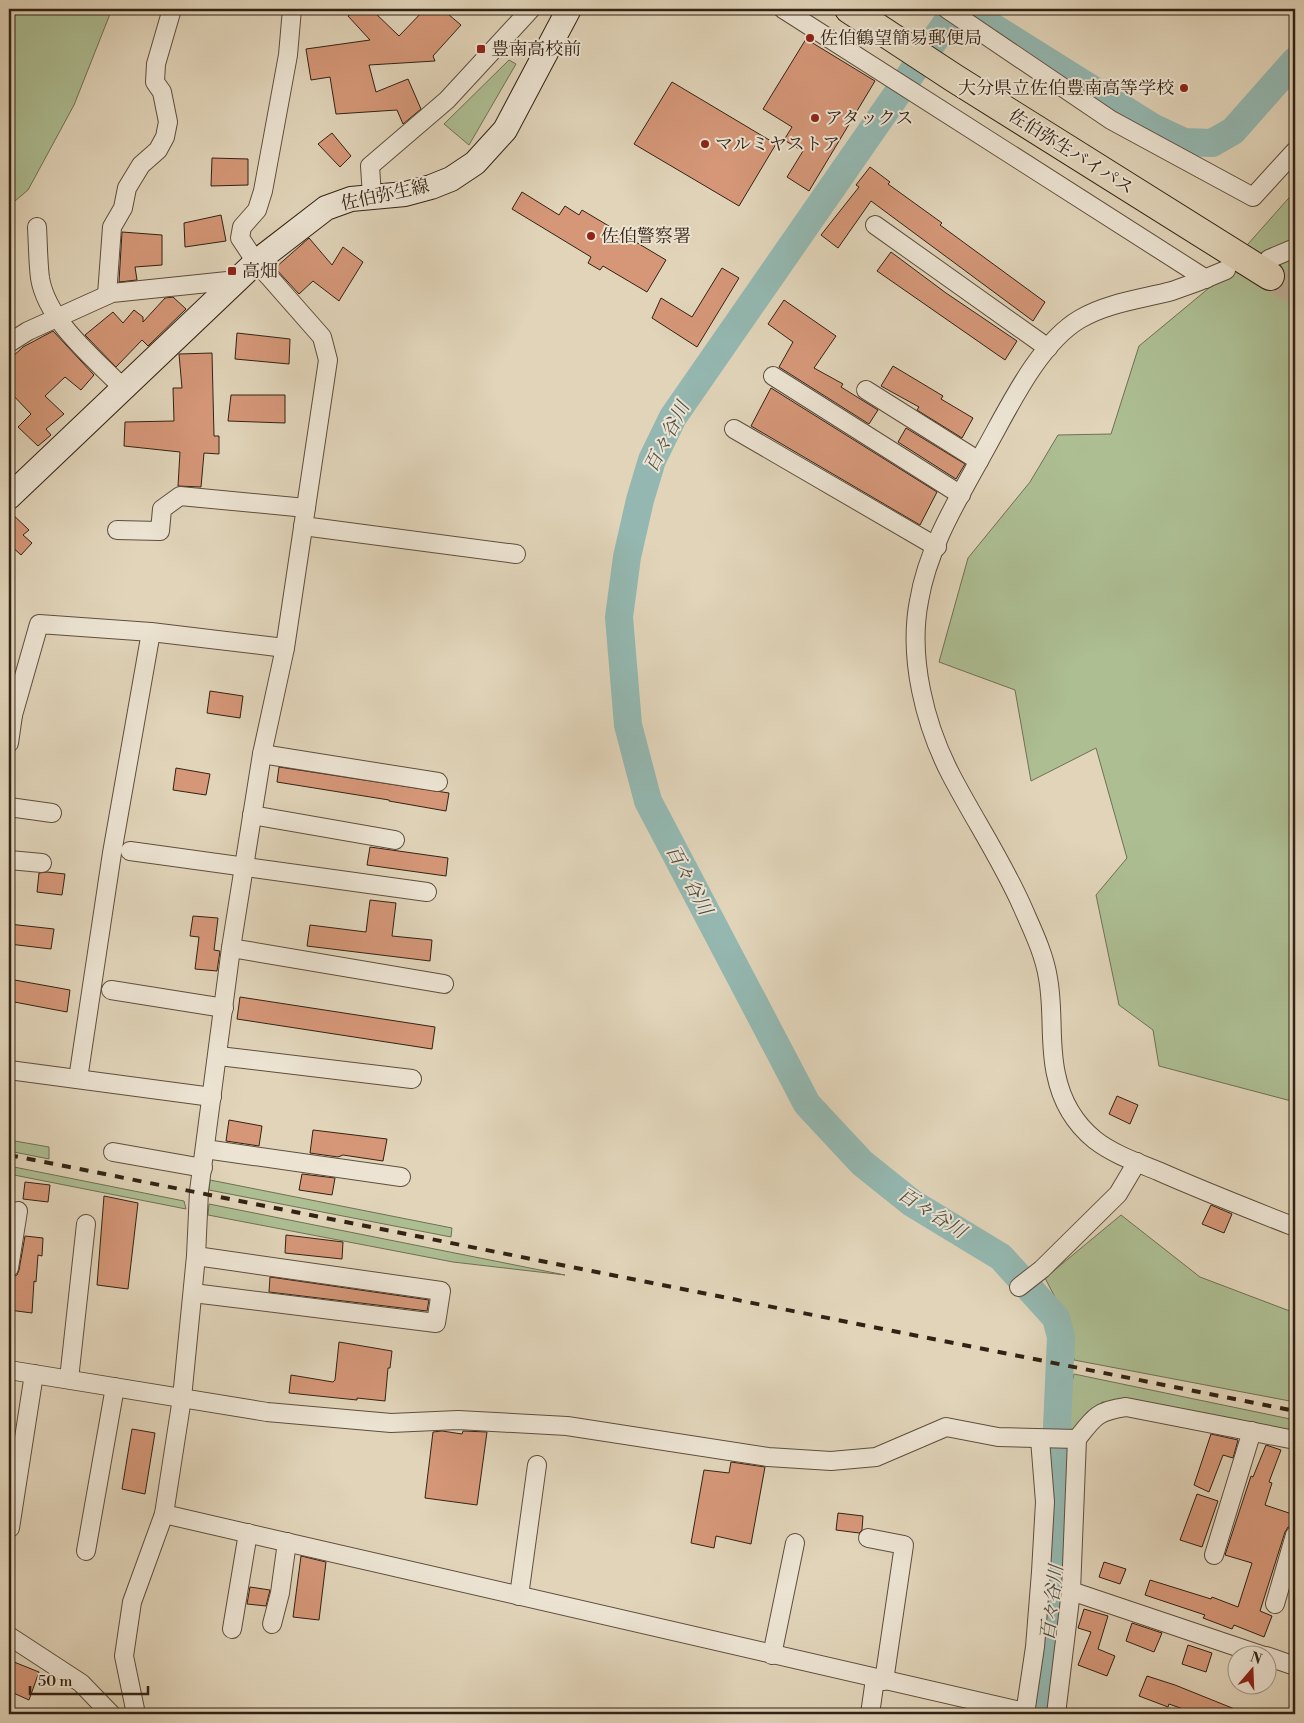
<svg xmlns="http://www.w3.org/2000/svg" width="1304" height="1723" viewBox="0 0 1304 1723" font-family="'Libre Bodoni','Noto Serif JP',serif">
  <rect width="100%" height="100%" fill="#e1d4b9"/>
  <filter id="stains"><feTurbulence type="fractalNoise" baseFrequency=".004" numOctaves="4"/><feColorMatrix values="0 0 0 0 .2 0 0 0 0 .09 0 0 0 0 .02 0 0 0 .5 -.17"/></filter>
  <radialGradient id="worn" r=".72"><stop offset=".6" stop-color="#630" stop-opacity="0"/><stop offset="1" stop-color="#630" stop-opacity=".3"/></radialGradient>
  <!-- green -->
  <g fill="#adbe93" stroke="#707054">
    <path d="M9 9H112L74 105 28 190 9 206Z"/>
    <path d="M509 60 516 64 469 145 444 124Z"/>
    <path d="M1295 191V1102L1159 1066 1153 1030 1119 1005 1096 895 1127 858 1096 748 1031 781 1015 690 939 662 968 558 1030 482 1058 435 1111 434 1139 346 1209 288Z"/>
    <path d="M9 1140 49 1147V1159L9 1151Z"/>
    <path d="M9 1166 184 1201 186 1209 9 1174Z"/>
    <path d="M210 1180 452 1228 451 1237 209 1190Z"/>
    <path d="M209 1204 565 1275 453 1262 208 1215Z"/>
    <path d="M1121 1215 1200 1277 1295 1313V1402L1074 1360 1069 1324 1045 1278Z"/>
    <path d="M1074 1374 1295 1420V1435L1131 1403 1102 1402 1086 1422 1072 1434 1066 1406Z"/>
  </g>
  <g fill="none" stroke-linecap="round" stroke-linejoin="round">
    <!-- river -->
    <g stroke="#94b8b1" stroke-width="28">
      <path d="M956 9 673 417 652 460 640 500 627 557 619 617 628 725 648 801 807 1104 862 1163 912 1203 1001 1257 1056 1318 1061 1337 1057 1427 1059 1550 1039 1714"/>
      <path d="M964 9 1154 128 1184 142 1212 143 1233 131 1295 61"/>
    </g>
  </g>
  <!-- building -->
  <g fill="#d59778" stroke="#322214">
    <path d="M357 9H371L399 36 425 9H442L461 25 433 56 435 61 369 65 376 92 408 79 421 109 403 124 397 110 336 114 330 77 311 80 306 49 370 40 348 16Z"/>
    <path d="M806 39 875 81 809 191 787 177 803 151 784 140 792 127 763 109Z"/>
    <path d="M672 82 776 144 739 206 634 144Z"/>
    <path d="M332 133 351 156 340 167 318 144Z"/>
    <path d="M212 158 248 159V185L211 186Z"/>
    <path d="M870 167 890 182 888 184 942 223 940 225 1045 302 1033 321 871 201 838 248 821 235 859 187 856 185Z"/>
    <path d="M522 192 559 215 565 206 579 215 582 210 666 260 647 292 603 266 600 270 588 263 591 257 512 209Z"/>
    <path d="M221 215 226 241 185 247 184 223Z"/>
    <path d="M122 232 162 235V265L135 267 137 280 119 282Z"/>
    <path d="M309 238 332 265 343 247 363 262 339 301 313 281 299 294 275 268Z"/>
    <path d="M891 252 946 293 1017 341 1005 360 877 271Z"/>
    <path d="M722 268 739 278 697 347 652 318 661 298 692 317Z"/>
    <path d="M173 297 186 309 148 346 142 340 116 367 85 335 113 312 123 323 134 310 143 317V322L165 298Z"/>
    <path d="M784 300 836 336 814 368 843 384 841 387 878 410 869 424 779 367 793 342 768 324Z"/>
    <path d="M53 331 94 375 81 390 65 377 45 396 64 414 46 429 51 435 38 446 18 427 31 414 9 391V360L23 347Z"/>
    <path d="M237 333 290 339 289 364 235 359Z"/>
    <path d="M212 353 214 436H219V454L204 453 201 487 178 486 180 452 124 446 125 422 174 421 173 388H182L179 354Z"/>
    <path d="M893 366 943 396 941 399 973 418 962 438 917 410 919 407 881 386Z"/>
    <path d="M771 388 937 492 920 525 751 426Z"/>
    <path d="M231 395H285V423L228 421Z"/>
    <path d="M906 428 965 464 956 479 898 442Z"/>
    <path d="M9 511 29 530 23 535 32 543 21 555 9 544Z"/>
    <path d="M210 691 243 696 240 718 207 713Z"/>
    <path d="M279 767 449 793 446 811 389 801V800L277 782Z"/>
    <path d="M176 768 210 774 206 795 173 790Z"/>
    <path d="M370 847 448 858 446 876 367 865Z"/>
    <path d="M47 872 65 874 62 895 37 892 39 873Z"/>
    <path d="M370 900 396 903 392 936 432 940 430 961 307 946 310 925 366 932Z"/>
    <path d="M193 916 218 918 214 950 220 951 217 971 195 969 199 937 190 936Z"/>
    <path d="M9 924 54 929 51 949 9 944Z"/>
    <path d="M9 979 70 990 67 1012 9 1001Z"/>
    <path d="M240 997 435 1027 432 1049 237 1019Z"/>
    <path d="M1117 1096 1138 1105 1130 1124 1109 1114Z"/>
    <path d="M229 1120 262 1126 259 1146 226 1141Z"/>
    <path d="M313 1130 387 1139 383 1161 343 1155 338 1157 310 1153Z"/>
    <path d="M302 1174 335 1178 332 1195 299 1190Z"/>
    <path d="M25 1182 50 1185 48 1202 23 1199Z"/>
    <path d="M104 1196 138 1203 128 1289 97 1285Z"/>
    <path d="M1211 1205 1232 1214 1224 1233 1202 1224Z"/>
    <path d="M286 1235 343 1242 342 1259 285 1253Z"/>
    <path d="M25 1236 43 1238 42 1256 38 1255 36 1282 34 1281 32 1313 9 1310 11 1278 17 1275 19 1270Z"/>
    <path d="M270 1277 429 1300 427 1311 269 1292Z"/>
    <path d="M339 1342 392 1351 390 1368H388L385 1401 357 1398V1400L289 1393 291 1375 333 1382 335 1380Z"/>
    <path d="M132 1429 155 1433 145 1494 122 1489Z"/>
    <path d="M442 1431 462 1434 463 1431 487 1432 477 1505 425 1498 433 1432Z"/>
    <path d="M1211 1434 1238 1440 1233 1458 1223 1455 1209 1492 1194 1485Z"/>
    <path d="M1266 1445 1281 1450 1269 1482 1272 1483 1265 1505 1295 1515V1525L1288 1527 1285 1532 1260 1611 1272 1616 1264 1637 1234 1625 1232 1629 1203 1618 1205 1615 1145 1595 1150 1580 1211 1599 1212 1597 1238 1607 1252 1563 1225 1555 1251 1476 1253 1477Z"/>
    <path d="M731 1462 765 1467 751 1544 716 1536 714 1548 691 1543 704 1470 729 1473Z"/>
    <path d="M1197 1494 1218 1501 1202 1547 1180 1540Z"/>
    <path d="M838 1513 863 1516 862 1530 859 1533 836 1530Z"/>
    <path d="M301 1556 326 1562 319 1620 293 1617Z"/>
    <path d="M1104 1562 1126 1569 1120 1584 1099 1577Z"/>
    <path d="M250 1587 270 1590 266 1606 247 1604Z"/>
    <path d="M1084 1609 1108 1616 1098 1649 1115 1656 1107 1676 1078 1665 1091 1632 1078 1628Z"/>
    <path d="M1132 1623 1162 1633 1154 1652 1126 1641Z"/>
    <path d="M1188 1645 1212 1653 1206 1672 1182 1664Z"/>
    <path d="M9 1660 39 1672 29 1700 9 1691Z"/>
    <path d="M1147 1676 1175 1685 1247 1714H1197L1169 1704 1168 1707 1139 1696Z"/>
  </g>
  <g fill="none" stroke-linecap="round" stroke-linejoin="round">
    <!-- highway-tunnel -->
    <path stroke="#beb098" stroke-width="28" stroke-dasharray="28 14" stroke-linecap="butt" d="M1270 276 1295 291"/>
    <!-- street casing -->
    <g stroke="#5e4e3d" stroke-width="20">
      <g id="street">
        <path d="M783 9 1206 279"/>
        <path d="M947 9 1111 120 1253 197 1295 151"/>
        <path d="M372 196 370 166 447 100 531 9"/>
        <path d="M875 225 1048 348"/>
        <path d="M37 227C38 244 38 262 40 278 47 321 94 358 123 388"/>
        <path d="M1269 259 1295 248"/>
        <path d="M1226 270C1208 278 1190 285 1172 291 1141 299 1107 303 1080 319 1039 343 1009 407 986 448 960 496 928 546 919 601 908 658 925 725 951 775 974 819 1002 861 1022 906 1032 929 1044 953 1048 978 1054 1010 1049 1043 1056 1074 1061 1099 1074 1123 1095 1140 1113 1154 1136 1162 1158 1171 1203 1191 1249 1209 1295 1227"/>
        <path d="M107 295 112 227 123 208 127 188 141 165 158 150 165 137 168 122 162 92 155 82 156 64 172 9"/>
        <path d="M9 343 28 331 112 293 237 280"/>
        <path d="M773 376 961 495"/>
        <path d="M866 390 979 461"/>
        <path d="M734 429 937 547"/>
        <path d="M303 526 516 554"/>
        <path d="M117 530 160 531 162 509 180 496 306 508"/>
        <path d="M9 714 13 715 39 624 151 632 285 648"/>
        <path d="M9 743 13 715"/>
        <path d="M262 754 438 782"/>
        <path d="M9 807 52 813"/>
        <path d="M252 815 395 840"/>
        <path d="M130 851 427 892"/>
        <path d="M9 860 42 863"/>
        <path d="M231 948 444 984"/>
        <path d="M111 990 224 1008"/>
        <path d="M219 1056 412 1079"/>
        <path d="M9 1070 212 1097"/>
        <path d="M78 1079 112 853 151 632"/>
        <path d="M205 1149 401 1177"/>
        <path d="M113 1152 203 1168"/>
        <path d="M9 1268 18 1211"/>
        <path d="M1019 1287 1042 1269 1118 1194 1137 1162"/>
        <path d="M193 1293 436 1323 441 1291 196 1256"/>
        <path d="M9 1370 267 1412 391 1423 458 1420 567 1426 768 1457 831 1461 876 1457 946 1427 998 1437 1077 1439"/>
        <path d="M69 1379 86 1224"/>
        <path d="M164 1514 1025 1712"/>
        <path d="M10 1528 34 1374"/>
        <path d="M868 1538 904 1545 884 1681"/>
        <path d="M86 1551 115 1387"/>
        <path d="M1214 1555 1252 1431"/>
        <path d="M1071 1591 1264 1656"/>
        <path d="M519 1596 537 1465"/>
        <path d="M1275 1604 1295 1535"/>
        <path d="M272 1624 280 1593 287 1542"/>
        <path d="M232 1629 248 1533"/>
        <path d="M9 1636 81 1683 111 1714"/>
        <path d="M772 1655 795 1543"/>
        <path d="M1266 1656 1295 1666"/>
        <path d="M136 1714 124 1656 132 1602 164 1514 182 1398 196 1256 199 1191 231 948 262 754 285 648 328 360 322 337 256 262 240 238 242 227 257 210 263 191 288 55 292 9"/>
        <path d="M870 1714 875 1679"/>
        <path d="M1025 1714 1035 1647 1041 1572 1045 1502 1040 1439"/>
        <path d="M1056 1714 1071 1591 1077 1439C1094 1417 1097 1411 1126 1407L1295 1440"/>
      </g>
    </g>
    <!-- secondary casing -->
    <g stroke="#322214" stroke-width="26">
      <path id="secondary" d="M9 497 256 262 326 208 351 199 405 194 431 187 451 179 475 163 505 130 569 9"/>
    </g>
    <!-- highway casing -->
    <g stroke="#322214" stroke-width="30">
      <path id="highway" d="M849 9 954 78 1270 276"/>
    </g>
    <!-- street -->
    <use href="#street" stroke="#ece3d2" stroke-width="18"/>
    <!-- secondary -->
    <use href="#secondary" stroke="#ece3d2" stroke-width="24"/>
    <!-- highway -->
    <use href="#highway" stroke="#e1d4b9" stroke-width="28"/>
    <!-- rail -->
    <path stroke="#322214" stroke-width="4" stroke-dasharray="9 9" stroke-linecap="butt" d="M9 1155 1295 1411"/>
  </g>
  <!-- markers -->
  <g fill="#8f2418" stroke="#ece3d2" stroke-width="2">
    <circle cx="810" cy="38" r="5"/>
    <rect x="476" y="44" width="10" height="10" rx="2.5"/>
    <circle cx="1184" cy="88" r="5"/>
    <circle cx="815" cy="118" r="5"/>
    <circle cx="705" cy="144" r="5"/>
    <circle cx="591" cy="236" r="5"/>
    <rect x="227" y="266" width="10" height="10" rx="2.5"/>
  </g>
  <g text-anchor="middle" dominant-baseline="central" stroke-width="4" stroke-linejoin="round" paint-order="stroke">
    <!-- poi labels -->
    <g font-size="18" fill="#322214" stroke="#ece3d2" text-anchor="start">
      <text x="820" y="38">佐伯鶴望簡易郵便局</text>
      <text x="491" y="49">豊南高校前</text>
      <text x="1174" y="88" text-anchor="end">大分県立佐伯豊南高等学校</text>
      <text x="825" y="118">アタックス</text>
      <text x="715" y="144">マルミヤストア</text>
      <text x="601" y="236">佐伯警察署</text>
      <text x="242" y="271">高畑</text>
    </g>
    <!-- street labels -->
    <g font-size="18" fill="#322214" stroke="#ece3d2">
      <text transform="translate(1071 152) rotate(32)">佐伯弥生バイパス</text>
      <text transform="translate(385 195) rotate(-12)">佐伯弥生線</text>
    </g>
    <!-- water labels -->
    <g font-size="19" font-style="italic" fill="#4f4f43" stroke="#ece3d2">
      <text transform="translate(667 437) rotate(-63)">百々谷川</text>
      <text transform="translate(689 880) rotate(62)">百々谷川</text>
      <text transform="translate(932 1213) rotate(33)">百々谷川</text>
      <text transform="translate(1052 1603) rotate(-83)">百々谷川</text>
    </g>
  </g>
  <!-- margin -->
  <rect width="1304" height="1723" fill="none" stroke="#e1d4b9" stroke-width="30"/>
  <rect x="10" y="10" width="1284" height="1703" fill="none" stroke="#322214" stroke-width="2.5"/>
  <rect x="15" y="15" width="1274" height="1693" fill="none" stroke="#322214"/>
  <!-- north arrow -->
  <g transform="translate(1252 1670) rotate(19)"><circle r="24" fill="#ece3d2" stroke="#a29686"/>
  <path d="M0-4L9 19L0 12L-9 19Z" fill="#8f2418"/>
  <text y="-8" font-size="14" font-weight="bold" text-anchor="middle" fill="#322214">N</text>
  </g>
  <!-- scale -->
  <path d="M30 1686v8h118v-8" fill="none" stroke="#322214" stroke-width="2.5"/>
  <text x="38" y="1686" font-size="15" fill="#322214" stroke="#ece3d2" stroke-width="4" paint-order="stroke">50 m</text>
  <rect width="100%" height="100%" filter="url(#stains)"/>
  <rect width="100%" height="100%" fill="url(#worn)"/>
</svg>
